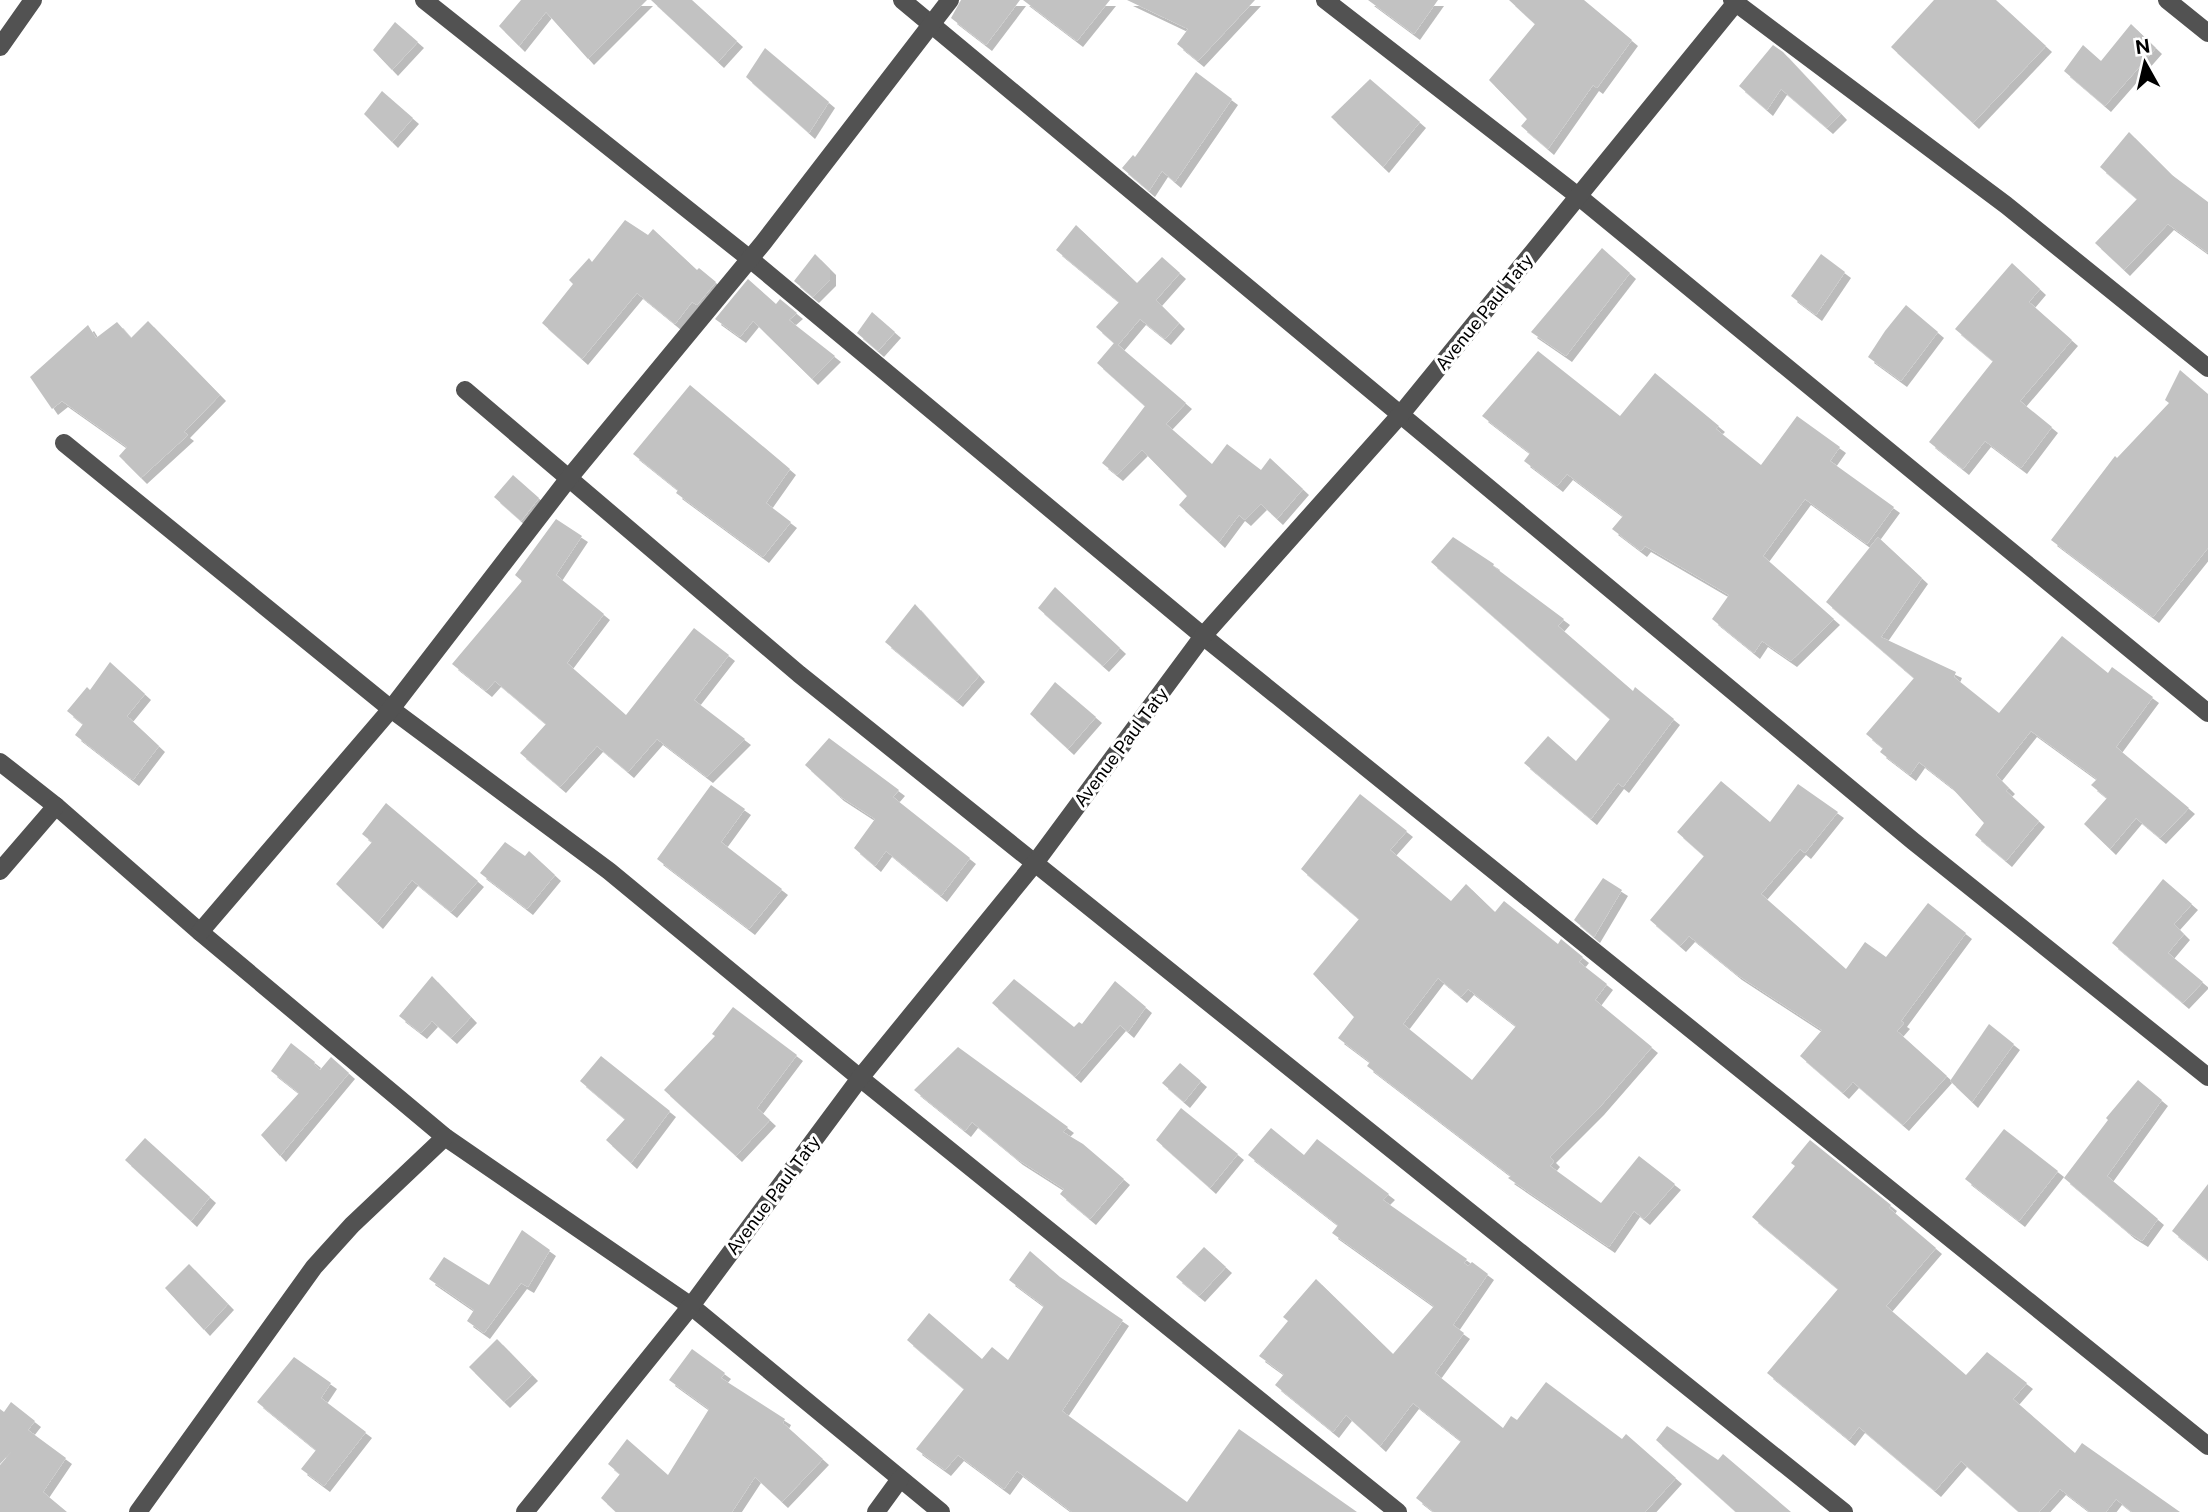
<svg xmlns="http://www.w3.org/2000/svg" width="2208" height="1512" viewBox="0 0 2208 1512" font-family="'Public Sans',sans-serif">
  <defs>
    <filter id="shadow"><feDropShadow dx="6" dy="6" stdDeviation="0" flood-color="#0004"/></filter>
  </defs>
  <rect width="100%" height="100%" fill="#fff"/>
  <!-- building -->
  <g fill="#c2c2c2" fill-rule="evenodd" filter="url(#shadow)">
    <path d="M521 0H647L588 59 546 12 519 46 499 26Z"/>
    <path d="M651 0H692L737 41 718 62Z"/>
    <path d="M961 0H1020L986 45 951 18Z"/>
    <path d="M1023 0H1110L1077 41Z"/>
    <path d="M1127 0H1255L1198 61 1177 44 1188 29Z"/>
    <path d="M1368 0H1438L1414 34Z"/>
    <path d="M1509 0H1584L1632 40 1597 88 1593 85 1548 149 1521 126 1527 119 1489 80 1535 24Z"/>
    <path d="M1934 0H1996L2046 46 1973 123 1891 47Z"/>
    <path d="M395 22 418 42 392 70 373 50Z"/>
    <path d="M2131 24 2156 48 2105 106 2064 71 2083 45 2101 61Z"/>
    <path d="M1773 45 1783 52 1841 114 1827 128 1781 89 1767 110 1739 86Z"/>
    <path d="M765 48 829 102 809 133 746 77Z"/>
    <path d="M1196 72 1232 99 1175 182 1162 171 1149 191 1122 168 1133 155 1135 157Z"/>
    <path d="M1370 79 1420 122 1383 167 1331 117Z"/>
    <path d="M382 91 413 118 392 142 364 114Z"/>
    <path d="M2129 132 2172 175 2208 202V253L2168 224 2124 270 2095 243 2137 199 2100 167Z"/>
    <path d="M625 220 648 235 653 229 697 270 699 268 716 282 697 305 692 302 675 324 637 293 582 359 542 323 573 284 569 280 589 258 592 262Z"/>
    <path d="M1076 225 1137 283 1162 257 1180 273 1156 300 1179 323 1165 339 1140 319 1118 345 1186 403 1166 424 1212 464 1227 444 1261 470 1270 458 1303 489 1277 519 1261 504 1245 520 1239 515 1219 542 1179 505 1187 496 1142 450 1117 475 1102 463 1145 406 1097 363 1114 343 1096 327 1119 302 1056 250Z"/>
    <path d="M1602 248 1630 273 1566 356 1531 332Z"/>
    <path d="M815 254 830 269V280L813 297 794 281Z"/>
    <path d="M1821 254 1845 272 1816 315 1791 296Z"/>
    <path d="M2012 263 2040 289 2029 302 2072 340 2020 401 2052 427 2021 468 1985 441 1963 469 1929 442 1993 361 1955 329Z"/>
    <path d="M748 279 776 304 780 299 797 313 789 320 835 356 812 379 753 321 740 337 715 319Z"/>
    <path d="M1906 305 1938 332 1901 381 1868 357 1885 331Z"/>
    <path d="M872 312 895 332 878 351 857 333Z"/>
    <path d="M148 321 220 395 184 432 188 435 141 478 119 456 127 447 62 401 52 409 30 377 88 325 96 338 117 322 131 338Z"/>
    <path d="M1538 351 1620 416 1655 373 1719 426 1716 429 1761 465 1797 416 1840 447 1830 461 1894 507 1867 544 1805 499 1763 556 1834 619 1791 661 1762 641 1754 653 1712 619 1729 595 1645 546 1641 551 1612 529 1623 516 1567 474 1557 486 1524 461 1530 453 1482 416Z"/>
    <path d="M2180 370 2208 394V548L2153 617 2051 540 2115 456 2117 458 2169 403 2165 400Z"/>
    <path d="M690 385 790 469 766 503 791 522 763 557 676 493 678 490 633 454Z"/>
    <path d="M513 475 539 498 521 521 494 497Z"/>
    <path d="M556 519 582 536 556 575 604 614 567 663 626 715 694 628 729 655 694 700 745 739 707 777 657 739 628 772 597 746 560 787 520 753 546 724 495 681 486 691 452 664 522 581 515 575Z"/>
    <path d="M1453 537 1494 564 1493 566 1564 619 1558 626 1633 691 1635 687 1674 719 1623 787 1618 783 1591 819 1524 763 1548 736 1576 761 1610 719 1431 562Z"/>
    <path d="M1878 537 1922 578 1881 637 1956 672 1954 677 1999 713 2062 636 2108 673 2112 667 2153 697 2116 747 2189 808 2160 838 2136 818 2110 849 2084 824 2107 798 2091 785 2097 779 2031 731 1996 775 2009 788 2006 791 2039 821 2006 861 1975 835 1984 823 1951 787 1919 762 1910 775 1880 752 1883 748 1866 734 1914 678 1826 602Z"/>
    <path d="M1055 587 1120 648 1103 666 1038 608Z"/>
    <path d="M915 604 979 676 957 701 885 642Z"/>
    <path d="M110 662 145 694 127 716 159 746 133 780 75 735 83 724 67 711 87 687 90 690Z"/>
    <path d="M1055 682 1096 717 1068 749 1030 714Z"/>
    <path d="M829 738 899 790 893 797 970 858 941 896 886 851 875 866 854 848 875 819 838 795 805 765Z"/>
    <path d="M1721 781 1770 822 1798 784 1838 812 1805 853 1800 849 1761 894 1846 969 1865 942 1886 957 1928 903 1966 933 1901 1021 1904 1023 1897 1031 1947 1076 1903 1125 1853 1082 1843 1093 1800 1056 1822 1030 1736 974 1689 936 1680 946 1650 920 1704 856 1677 832Z"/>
    <path d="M711 785 745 809 721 842 782 889 749 929 657 859Z"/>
    <path d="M1360 794 1407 831 1390 850 1451 901 1466 884 1495 912 1504 901 1558 944 1561 939 1583 957 1579 962 1607 984 1595 1000 1652 1047 1598 1109 1550 1157 1554 1161 1550 1166 1601 1203 1639 1156 1675 1184 1644 1219 1634 1211 1609 1247 1508 1178 1511 1176 1367 1066 1370 1062 1338 1038 1354 1017 1313 974 1359 919 1301 869ZM1438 978 1461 997 1468 989 1516 1026 1472 1080 1403 1024Z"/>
    <path d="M386 803 478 881 451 912 412 880 377 923 336 884 372 842 362 834Z"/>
    <path d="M505 842 525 856 529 851 555 875 527 909 480 873Z"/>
    <path d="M1603 878 1622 890 1594 937 1574 920Z"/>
    <path d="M2163 879 2192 904 2174 924 2184 934 2168 953 2203 982 2183 1003 2112 943Z"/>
    <path d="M432 976 471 1017 451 1038 432 1021 421 1033 399 1016Z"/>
    <path d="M1014 979 1074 1027 1079 1022 1082 1024 1115 981 1146 1007 1128 1032 1120 1025 1075 1077 992 1003Z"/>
    <path d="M733 1007 797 1055 757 1108 770 1120 736 1156 664 1090 715 1036 712 1034Z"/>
    <path d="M1989 1024 2014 1044 1972 1102 1950 1081Z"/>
    <path d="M291 1043 315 1062 314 1064 320 1070 331 1057 349 1073 280 1156 261 1135 299 1093 271 1071Z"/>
    <path d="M958 1047 1068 1127 1063 1132 1083 1144 1124 1179 1090 1219 1060 1194 1064 1189 1017 1159 972 1122 965 1131 914 1090Z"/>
    <path d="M601 1056 670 1111 631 1163 606 1140 625 1119 580 1081Z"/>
    <path d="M1180 1063 1201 1081 1184 1102 1162 1083Z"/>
    <path d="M2138 1080 2162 1100 2107 1176 2158 1219 2142 1241 2129 1233 2064 1178 2108 1120 2106 1118Z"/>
    <path d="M1181 1108 1238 1154 1210 1188 1156 1140Z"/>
    <path d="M1271 1128 1304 1155 1317 1139 1389 1194 1383 1200 1467 1259 1464 1263 1468 1266 1472 1262 1488 1274 1453 1325 1464 1333 1435 1373 1503 1428 1511 1416 1517 1420 1546 1382 1622 1439 1626 1434 1676 1478 1645 1512H1434L1416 1498 1461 1441 1413 1403 1380 1446 1346 1415 1333 1432 1275 1385 1284 1374 1259 1356 1288 1321 1283 1317 1316 1279 1393 1354 1434 1306 1332 1233 1338 1225 1248 1155Z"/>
    <path d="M2004 1129 2058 1171 2019 1221 1965 1179Z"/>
    <path d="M145 1138 210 1197 191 1221 125 1160Z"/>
    <path d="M1810 1140 1891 1205 1889 1208 1936 1248 1886 1306 1966 1375 1987 1352 2027 1383 2013 1399 2075 1453 2082 1443 2180 1512H2132L2116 1499 2106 1512H2090L2060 1489 2039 1512H2019L1961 1461 1935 1491 1859 1427 1849 1440 1767 1373 1838 1289 1752 1217 1795 1166 1791 1163Z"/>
    <path d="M2208 1184V1260L2172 1231Z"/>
    <path d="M522 1230 550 1250 528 1287 521 1283 484 1333 467 1321 474 1310 429 1279 444 1257 489 1285Z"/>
    <path d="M1204 1247 1226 1267 1199 1296 1176 1277Z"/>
    <path d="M1030 1251 1060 1277 1123 1320 1062 1411 1187 1502 1239 1429 1357 1512H1072L1017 1471 1004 1489 958 1455 945 1470 916 1449 964 1389 907 1340 929 1313 982 1359 992 1347 1008 1360 1044 1306 1009 1280Z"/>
    <path d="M189 1264 228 1304 204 1330 165 1288Z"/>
    <path d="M497 1339 532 1375 504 1402 469 1367Z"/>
    <path d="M692 1349 725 1373 721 1378 785 1419 783 1423 823 1459 782 1502 755 1477 732 1512H616L601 1498 620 1474 608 1464 627 1439 668 1475 709 1409 669 1380Z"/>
    <path d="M294 1357 331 1383 321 1398 366 1432 324 1486 301 1469 316 1450 257 1402Z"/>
    <path d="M11 1402 35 1421 28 1430 66 1458 43 1492 67 1512H0V1465L12 1451 0 1464V1409L4 1412Z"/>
    <path d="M1667 1426 1718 1460 1723 1454 1791 1512H1736L1656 1440Z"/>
  </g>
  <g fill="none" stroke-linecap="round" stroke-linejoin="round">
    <!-- minor -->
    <g stroke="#525252" stroke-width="18">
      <path d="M424 0 750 259 1203 636 2208 1446"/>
      <path d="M902 0 1913 841 2208 1077"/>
      <path d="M1325 0 1578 196 2208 713"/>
      <path d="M1732 0 2006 205 2208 368"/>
      <path d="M2167 0 2208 33"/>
      <path d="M0 47 33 0"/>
      <path d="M465 390 799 674 1844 1512"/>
      <path d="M64 443 391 709 609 871 860 1078 1398 1512"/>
      <path d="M0 762 56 806 200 932 445 1137 691 1306 941 1512"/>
      <path d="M0 871 56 806"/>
      <path d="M200 932 391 709 569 478 763 243 950 0"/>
      <path d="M138 1512 314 1267 352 1225 445 1137"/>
      <path d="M525 1512 691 1306 860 1078 1035 863 1203 636 1401 414 1738 0"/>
      <path d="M876 1512 900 1479"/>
    </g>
  </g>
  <g text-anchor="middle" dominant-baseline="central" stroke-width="6" stroke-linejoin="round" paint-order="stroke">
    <!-- street labels -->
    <g font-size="18" fill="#000" stroke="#fff">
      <text transform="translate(1484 312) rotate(-51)">Avenue Paul Taty</text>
      <text transform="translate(1121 747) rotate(-53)">Avenue Paul Taty</text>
      <text transform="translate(773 1195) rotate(-53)">Avenue Paul Taty</text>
    </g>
  </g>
  <!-- north arrow -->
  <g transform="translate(2145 63) rotate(352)" stroke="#ffffff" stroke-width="5" paint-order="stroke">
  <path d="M0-5L12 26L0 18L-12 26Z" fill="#000000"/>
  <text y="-10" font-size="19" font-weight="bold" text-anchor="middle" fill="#000000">N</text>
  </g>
</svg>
